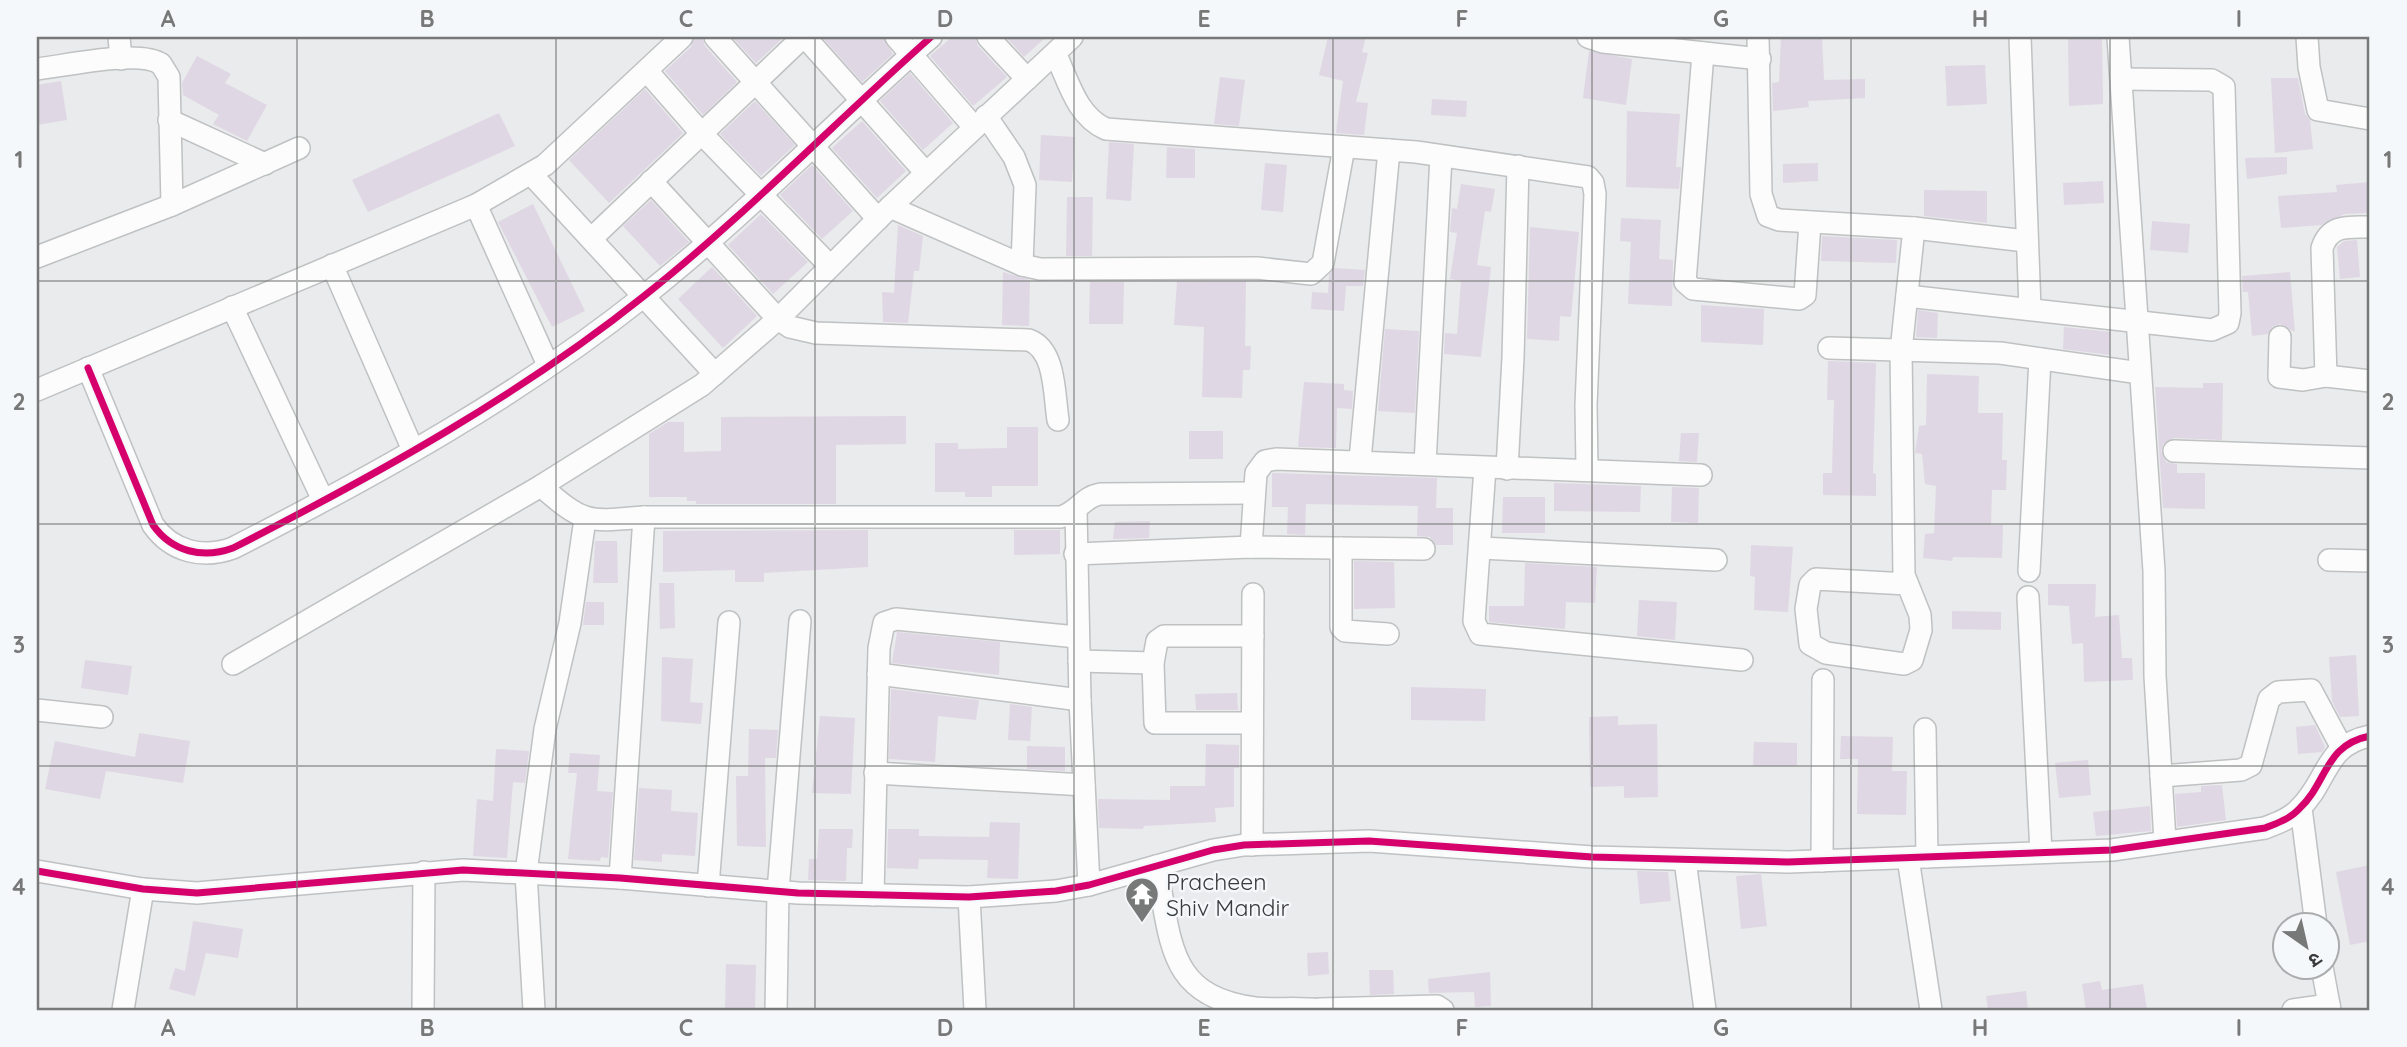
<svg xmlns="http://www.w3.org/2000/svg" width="2407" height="1047" viewBox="0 0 2407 1047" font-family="Quicksand,'Noto Sans Devanagari',sans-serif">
  <rect width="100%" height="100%" fill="#e9ebec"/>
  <!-- building -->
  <g fill="#e0d7e4">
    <path d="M695 37H702L705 46 737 82 703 115 665 71 691 47Z"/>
    <path d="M732 37H784L756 63Z"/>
    <path d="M822 37H883L893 54 862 82Z"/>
    <path d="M952 37H975L978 46 1007 77 973 106 930 56Z"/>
    <path d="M1006 37H1046L1024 57Z"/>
    <path d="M1328 37H1366L1362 52 1368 53 1356 102 1368 103 1364 135 1336 133 1343 81 1319 75Z"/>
    <path d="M1781 37H1822L1824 80 1865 79V98L1808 101 1809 107 1773 111 1772 83 1779 82Z"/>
    <path d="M2068 37H2102L2103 104 2069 106Z"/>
    <path d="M1589 51 1632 59 1626 105 1583 98Z"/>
    <path d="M197 56 231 74 225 83 267 105 247 141 213 124 219 115 183 95 182 83Z"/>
    <path d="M1985 65 1987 104 1947 106 1945 66Z"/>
    <path d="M910 73 953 123 923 150 880 101Z"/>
    <path d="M1220 77 1245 80 1239 126 1214 124Z"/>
    <path d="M2271 78H2298L2305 114 2310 120 2313 149 2275 153Z"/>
    <path d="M61 81 67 120 37 125V85Z"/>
    <path d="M645 89 683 133 609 203 569 160Z"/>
    <path d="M1432 99 1467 101 1466 117 1431 115Z"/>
    <path d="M755 101 795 145 761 176 720 134Z"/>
    <path d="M1627 111 1680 114 1676 167H1681L1679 189 1626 187Z"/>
    <path d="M499 113 515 146 368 212 352 180Z"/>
    <path d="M862 121 906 171 877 198 832 148Z"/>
    <path d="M1041 135 1075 137 1072 182 1039 180Z"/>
    <path d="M1109 142 1134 144 1131 201 1106 199Z"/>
    <path d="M1167 147 1195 149V178H1166Z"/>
    <path d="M2287 157V174L2247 179 2245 158Z"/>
    <path d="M1265 163 1287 165 1283 212 1261 210Z"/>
    <path d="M1818 163V181L1783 183V164Z"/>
    <path d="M812 165 853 211 822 239 780 195Z"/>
    <path d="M2103 181 2104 203 2064 205 2063 183Z"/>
    <path d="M2370 182V213L2345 214 2321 225 2281 228 2278 196 2337 192 2336 185Z"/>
    <path d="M1461 184 1495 189 1491 212 1485 211 1477 265 1491 267 1481 357 1444 354 1445 333 1457 334 1461 281 1450 279 1457 233 1450 232 1452 208 1457 209Z"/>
    <path d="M1924 190 1987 191V223L1924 216Z"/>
    <path d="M1067 197H1093L1092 256H1066Z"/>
    <path d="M651 200 689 242 660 266 623 226Z"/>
    <path d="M533 204 585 311 552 327 498 222Z"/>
    <path d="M761 214 808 262 773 294 728 245Z"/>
    <path d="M1621 218 1661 220 1659 259 1673 260 1672 306 1628 304 1631 242 1620 241Z"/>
    <path d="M2152 221 2190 224 2188 253 2150 250Z"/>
    <path d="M898 225 923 236 919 271H914L908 323 883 322 882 292 894 293Z"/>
    <path d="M1530 227 1579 232 1571 317 1560 316 1559 341 1527 339Z"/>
    <path d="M1822 236 1897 240 1896 263 1821 261Z"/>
    <path d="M2357 240 2360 277 2340 279 2337 247 2344 241Z"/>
    <path d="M712 267 757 316 723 348 678 299Z"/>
    <path d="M1334 268 1365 270 1363 286H1346L1344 311 1311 309 1312 292 1328 293 1329 275Z"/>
    <path d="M1003 272 1030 280 1029 326 1002 325Z"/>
    <path d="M2290 272 2295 332 2280 324 2273 326 2268 334 2252 336 2248 292H2243L2242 276Z"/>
    <path d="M1177 281H1246L1245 346H1251L1250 370H1243L1242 398 1202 397 1204 327 1174 325Z"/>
    <path d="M1090 282H1124L1123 324H1089Z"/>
    <path d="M1701 305 1764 309 1763 345 1701 342Z"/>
    <path d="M1918 310 1938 313 1937 338 1916 337Z"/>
    <path d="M2064 327 2111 332 2110 355 2063 349Z"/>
    <path d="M1385 329 1419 331 1415 413 1378 411Z"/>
    <path d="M1828 361 1876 363 1873 473 1876 474V496L1823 495V473H1832L1834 400H1827Z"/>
    <path d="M1927 374 1979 376 1978 413H2003L2002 460H2007L2006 490H1992L1991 525H2003L2002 558 1953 557 1952 561 1923 558 1925 534 1934 533 1936 486 1925 484 1922 454 1915 453 1919 426 1926 425Z"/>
    <path d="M1304 382 1344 384V390L1353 391 1352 409 1337 408 1336 448 1298 447Z"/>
    <path d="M2203 383H2223L2222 440 2174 438 2163 444 2161 451 2166 462 2177 464V473H2205V509L2163 508 2155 387 2203 388Z"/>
    <path d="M906 416V444L836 445V504H696V501H687V497H649V434L668 422H684V452L721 451V417Z"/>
    <path d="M1007 427H1038V486H992V497H965V492H935V443H958V449L1007 448Z"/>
    <rect x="1189" y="431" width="34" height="28"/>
    <path d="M1681 433H1699L1697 462 1679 461Z"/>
    <path d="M1272 473 1437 478 1436 508H1453V545H1436L1430 537 1417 536 1418 506 1306 504 1305 535 1287 534 1288 507H1272Z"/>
    <path d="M1554 483 1641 486 1640 512 1554 511Z"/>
    <path d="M1672 487 1699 488 1698 523 1671 522Z"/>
    <path d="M1503 497H1545V533H1502Z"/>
    <path d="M1150 521 1149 538 1113 539 1115 522Z"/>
    <path d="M868 530V567L764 573V582H735V570L663 572V531Z"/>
    <path d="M1014 530H1060V554L1014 555Z"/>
    <path d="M595 541H617L618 583H593Z"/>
    <path d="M1751 545 1793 547 1788 612 1754 610 1755 577 1750 576Z"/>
    <path d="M1354 561 1394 562 1395 608 1354 609Z"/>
    <path d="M1525 563 1597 567 1595 603 1566 602 1565 629 1489 622V606H1524Z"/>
    <path d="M659 583H674L675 628 660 629Z"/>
    <path d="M2048 584H2096L2095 617 2119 615 2122 658H2132L2133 680 2084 682 2083 643 2072 644 2069 606 2048 605Z"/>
    <path d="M1639 600 1677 602 1675 640 1637 636Z"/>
    <path d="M586 602H604V625H583Z"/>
    <path d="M1952 611 2001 612V630L1952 629Z"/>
    <path d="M897 632 1000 642 999 675 892 663Z"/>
    <path d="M2356 655 2359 716 2340 717 2332 701 2329 657Z"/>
    <path d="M662 657 693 659 690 702 703 703 701 724 661 721Z"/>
    <path d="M85 660 132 666 128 695 81 688Z"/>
    <path d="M1411 687 1486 689 1485 721 1411 720Z"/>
    <path d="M891 689 979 700 976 720 938 716 935 762 889 759Z"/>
    <path d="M1237 693 1238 710H1196L1195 694Z"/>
    <path d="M1010 704 1032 707 1030 741 1008 740Z"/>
    <path d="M820 716 855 718 851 794 812 793Z"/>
    <path d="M1618 716V725L1657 724 1658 797 1624 798V786L1590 787 1589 717Z"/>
    <path d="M2315 725 2325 747 2322 752 2298 754 2296 727Z"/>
    <path d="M749 729 778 730 776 758H765L766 847 737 846 736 776H748Z"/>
    <path d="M139 733 190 741 183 783 106 771 100 799 45 789 55 741 135 757Z"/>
    <path d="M1841 736 1893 737 1892 771H1907L1906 815 1857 814 1858 759H1840Z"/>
    <path d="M1754 742 1797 743V766H1753Z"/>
    <path d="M1206 744 1239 745V768H1234V807L1215 808 1216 822 1144 826 1143 829 1099 828 1098 799 1170 800V786H1205Z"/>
    <path d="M1027 746 1065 747V771L1027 769Z"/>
    <path d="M496 749 529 751 525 783 513 782 507 858 473 856 477 799 493 801Z"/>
    <path d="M570 753 600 755 597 791 613 792 608 858 601 857 600 861 568 859 577 773H568Z"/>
    <path d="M2088 760 2091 795 2059 798 2055 763Z"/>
    <path d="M2222 785 2226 820 2177 827 2175 794 2201 792V786Z"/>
    <path d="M639 788 672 790 671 811 698 813 695 856 662 854V862L634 860Z"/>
    <path d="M2150 806 2151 831 2096 836 2093 812Z"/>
    <path d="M990 822 1020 823 1018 879 987 878 988 860 919 859 918 869 887 868 888 829H919V836L989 837Z"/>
    <path d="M819 829H853L852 848H847L846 881 808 880 809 859H817Z"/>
    <path d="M2370 865V941L2350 945 2336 872Z"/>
    <path d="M1637 871 1668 872 1671 901 1640 904Z"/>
    <path d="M1761 874 1767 926 1741 929 1736 876Z"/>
    <path d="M193 921 243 929 238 958 206 953 195 996 169 989 175 968 185 971Z"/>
    <path d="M1328 952 1329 974 1308 976 1307 953Z"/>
    <path d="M726 964 756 965 755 1010H725Z"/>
    <path d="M1369 970H1393L1394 994 1370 995Z"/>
    <path d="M1490 972 1491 1006 1475 1007 1474 992 1429 993 1428 979Z"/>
    <path d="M2100 981 2102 990 2143 984 2147 1010H2086L2082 984Z"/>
    <path d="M2026 991 2028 1010H1988L1986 996Z"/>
  </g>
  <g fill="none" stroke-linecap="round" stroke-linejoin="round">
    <!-- minor casing -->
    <g stroke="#bfc1c2" stroke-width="24">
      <g id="minor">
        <path d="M119 37 121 59"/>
        <path d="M715 37 878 219"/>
        <path d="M805 37 926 173"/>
        <path d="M896 37 974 127"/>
        <path d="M988 37 1027 79"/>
        <path d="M1588 37 1603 42 1760 59"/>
        <path d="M1758 37 1761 194 1768 216 1779 220 1914 228 2026 241"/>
        <path d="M2020 37 2030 309"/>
        <path d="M2118 37 2154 571 2155 676 2165 841"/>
        <path d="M2307 37 2309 67 2318 110 2370 119"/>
        <path d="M1703 53 1685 282 1693 289 1799 299 1805 295 1810 223"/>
        <path d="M1056 55C1069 83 1077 116 1106 129L1416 152 1588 177 1593 183 1595 194 1586 405 1587 468"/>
        <path d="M37 69C65 66 139 49 161 64L169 77 172 205"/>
        <path d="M647 71 702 134 830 266"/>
        <path d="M986 116 1014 157 1025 185 1022 265"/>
        <path d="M169 120 265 164"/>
        <path d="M531 174 715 374"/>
        <path d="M651 181 778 319 790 327 816 333 1029 340C1056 350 1054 395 1058 420"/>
        <path d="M476 205 548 365"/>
        <path d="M890 207 1022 265 1040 269 1257 268 1311 274 1323 263 1344 147"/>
        <path d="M592 238 803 37"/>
        <path d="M37 257 172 205 299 148"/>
        <path d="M332 265 413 450"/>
        <path d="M1907 296 2212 330 2228 323 2230 313 2224 87 2212 80 2121 79"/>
        <path d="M232 307 323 500"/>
        <path d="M2280 337 2279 377 2303 380 2326 376 2370 381"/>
        <path d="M1829 348 2000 353 2140 373"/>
        <path d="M88 368 153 525C172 552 203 559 233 548 376 475 519 396 644 296 745 216 835 122 931 37"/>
        <path d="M2326 376 2322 248C2330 224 2348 227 2370 227"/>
        <path d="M37 390 476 205 545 165 682 37"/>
        <path d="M2174 451 2370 458"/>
        <path d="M1360 460 1389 150"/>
        <path d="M1425 464 1441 156"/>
        <path d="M1485 468 1474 621 1480 634 1742 660"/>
        <path d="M1507 469 1513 358 1518 166"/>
        <path d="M541 486C584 524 588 522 644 517H1061C1078 512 1083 497 1100 494L1253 493"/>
        <path d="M1076 511 1080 700 1089 885"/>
        <path d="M1251 547 1256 473 1265 461 1276 459 1701 475"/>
        <path d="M1341 548V627L1345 631 1388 634"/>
        <path d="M1481 548 1716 560"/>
        <path d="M1075 554 1251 547 1424 549"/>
        <path d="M2329 560 2370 561"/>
        <path d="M2029 571 2040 359"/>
        <path d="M1907 584 1816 579 1810 585 1806 609 1810 644 1826 653 1904 664 1912 660 1921 630 1920 615 1904 575 1901 351 1914 228"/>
        <path d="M2028 597 2041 852"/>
        <path d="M1079 661 1153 663"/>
        <path d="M233 664 541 486 702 385 778 319 890 207 1072 37"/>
        <path d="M878 674 1080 700"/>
        <path d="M37 710 102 717"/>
        <path d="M1251 723H1155L1153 663 1157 641 1164 636H1253"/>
        <path d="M1925 729 1927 857"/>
        <path d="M875 773 1084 785"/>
        <path d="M2161 776 2241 770 2251 765 2269 699 2278 692 2311 690 2341 746"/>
        <path d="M2301 808 2316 925"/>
        <path d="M1252 845 1253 594"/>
        <path d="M1908 858 1931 1010"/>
        <path d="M1685 860 1705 1010"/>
        <path d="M1822 861 1823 680"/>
        <path d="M1156 866C1172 939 1165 996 1255 1008 1276 1010 1300 1007 1319 1010"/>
        <path d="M37 871 143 889 197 893 463 870 620 878 798 893 969 897 1056 891 1089 885 1213 850 1244 845 1369 841 1592 857 1788 862 2112 850 2265 828C2277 823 2290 819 2299 809 2328 782 2324 745 2370 736"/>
        <path d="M620 878 644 517"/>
        <path d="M708 886 729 622"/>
        <path d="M873 895 879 648 884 623 896 619 1077 637"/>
        <path d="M969 897 975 1010"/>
        <path d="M2322 967 2330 1010"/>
        <path d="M1319 1009 1437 1006 1443 1010"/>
        <path d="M123 1010 143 889"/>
        <path d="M423 1010 424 872"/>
        <path d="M534 1010 526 873 545 729 570 623 585 519"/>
        <path d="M776 1010 778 891 800 621"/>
        <path d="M2293 1010 2329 1005"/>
      </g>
    </g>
    <!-- minor -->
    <use href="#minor" stroke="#fcfcfc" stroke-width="21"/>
    <!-- cycleway casing -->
    <g stroke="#f5f8fa" stroke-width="11">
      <g id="cycleway">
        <path d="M88 368 153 525C172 552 203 559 233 548 376 475 519 396 644 296 745 216 835 122 931 37"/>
        <path d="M37 871 143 889 197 893 463 870 620 878 798 893 969 897 1056 891 1089 885 1213 850 1244 845 1369 841 1592 857 1788 862 2112 850 2265 828C2277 823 2290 819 2299 809 2328 782 2324 745 2370 736"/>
      </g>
    </g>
    <!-- cycleway -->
    <use href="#cycleway" stroke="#d6006c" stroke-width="7"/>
  </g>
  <!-- grid -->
  <path fill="none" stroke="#777878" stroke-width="2" stroke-opacity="0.55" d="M297 37V1010M556 37V1010M815 37V1010M1074 37V1010M1333 37V1010M1592 37V1010M1851 37V1010M2110 37V1010M37 281H2370M37 524H2370M37 766H2370"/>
  <!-- icons -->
  <defs>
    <g id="temple-pin" transform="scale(1.75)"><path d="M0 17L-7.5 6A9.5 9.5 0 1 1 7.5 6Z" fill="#777878" stroke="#f5f8fa"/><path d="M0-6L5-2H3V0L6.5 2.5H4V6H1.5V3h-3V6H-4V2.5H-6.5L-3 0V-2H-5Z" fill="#fff"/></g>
  </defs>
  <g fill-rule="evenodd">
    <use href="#temple-pin" x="1142" y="894"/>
  </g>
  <g text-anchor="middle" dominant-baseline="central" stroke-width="5" stroke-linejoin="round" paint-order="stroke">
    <!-- poi labels -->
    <g font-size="23" fill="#393a3a" stroke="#f5f8fa" text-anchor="start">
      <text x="1166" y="881">Pracheen<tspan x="1166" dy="26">Shiv Mandir</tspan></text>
    </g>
  </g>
  <!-- border -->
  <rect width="2407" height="1047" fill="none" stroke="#f5f8fa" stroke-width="77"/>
  <!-- north arrow -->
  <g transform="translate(2306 946) rotate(146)"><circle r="33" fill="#f5f8fa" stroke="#aaacad" stroke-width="2"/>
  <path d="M0-5L12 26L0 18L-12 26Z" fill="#777878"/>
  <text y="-10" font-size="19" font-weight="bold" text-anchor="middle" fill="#393a3a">उ</text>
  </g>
  <rect x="38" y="38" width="2330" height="971" fill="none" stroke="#777878" stroke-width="2.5"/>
  <g font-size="23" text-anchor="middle" font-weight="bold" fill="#777878">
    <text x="168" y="27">A</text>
    <text x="427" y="27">B</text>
    <text x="686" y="27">C</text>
    <text x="945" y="27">D</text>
    <text x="1204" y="27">E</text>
    <text x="1462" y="27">F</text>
    <text x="1721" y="27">G</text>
    <text x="1980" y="27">H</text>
    <text x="2239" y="27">I</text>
    <text x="19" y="168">1</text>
    <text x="2388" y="168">1</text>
    <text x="19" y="410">2</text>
    <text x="2388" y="410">2</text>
    <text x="19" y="653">3</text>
    <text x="2388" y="653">3</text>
    <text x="19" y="895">4</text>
    <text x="2388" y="895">4</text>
    <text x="168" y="1036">A</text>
    <text x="427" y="1036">B</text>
    <text x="686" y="1036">C</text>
    <text x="945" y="1036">D</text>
    <text x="1204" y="1036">E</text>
    <text x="1462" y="1036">F</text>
    <text x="1721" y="1036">G</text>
    <text x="1980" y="1036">H</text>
    <text x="2239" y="1036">I</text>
  </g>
</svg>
